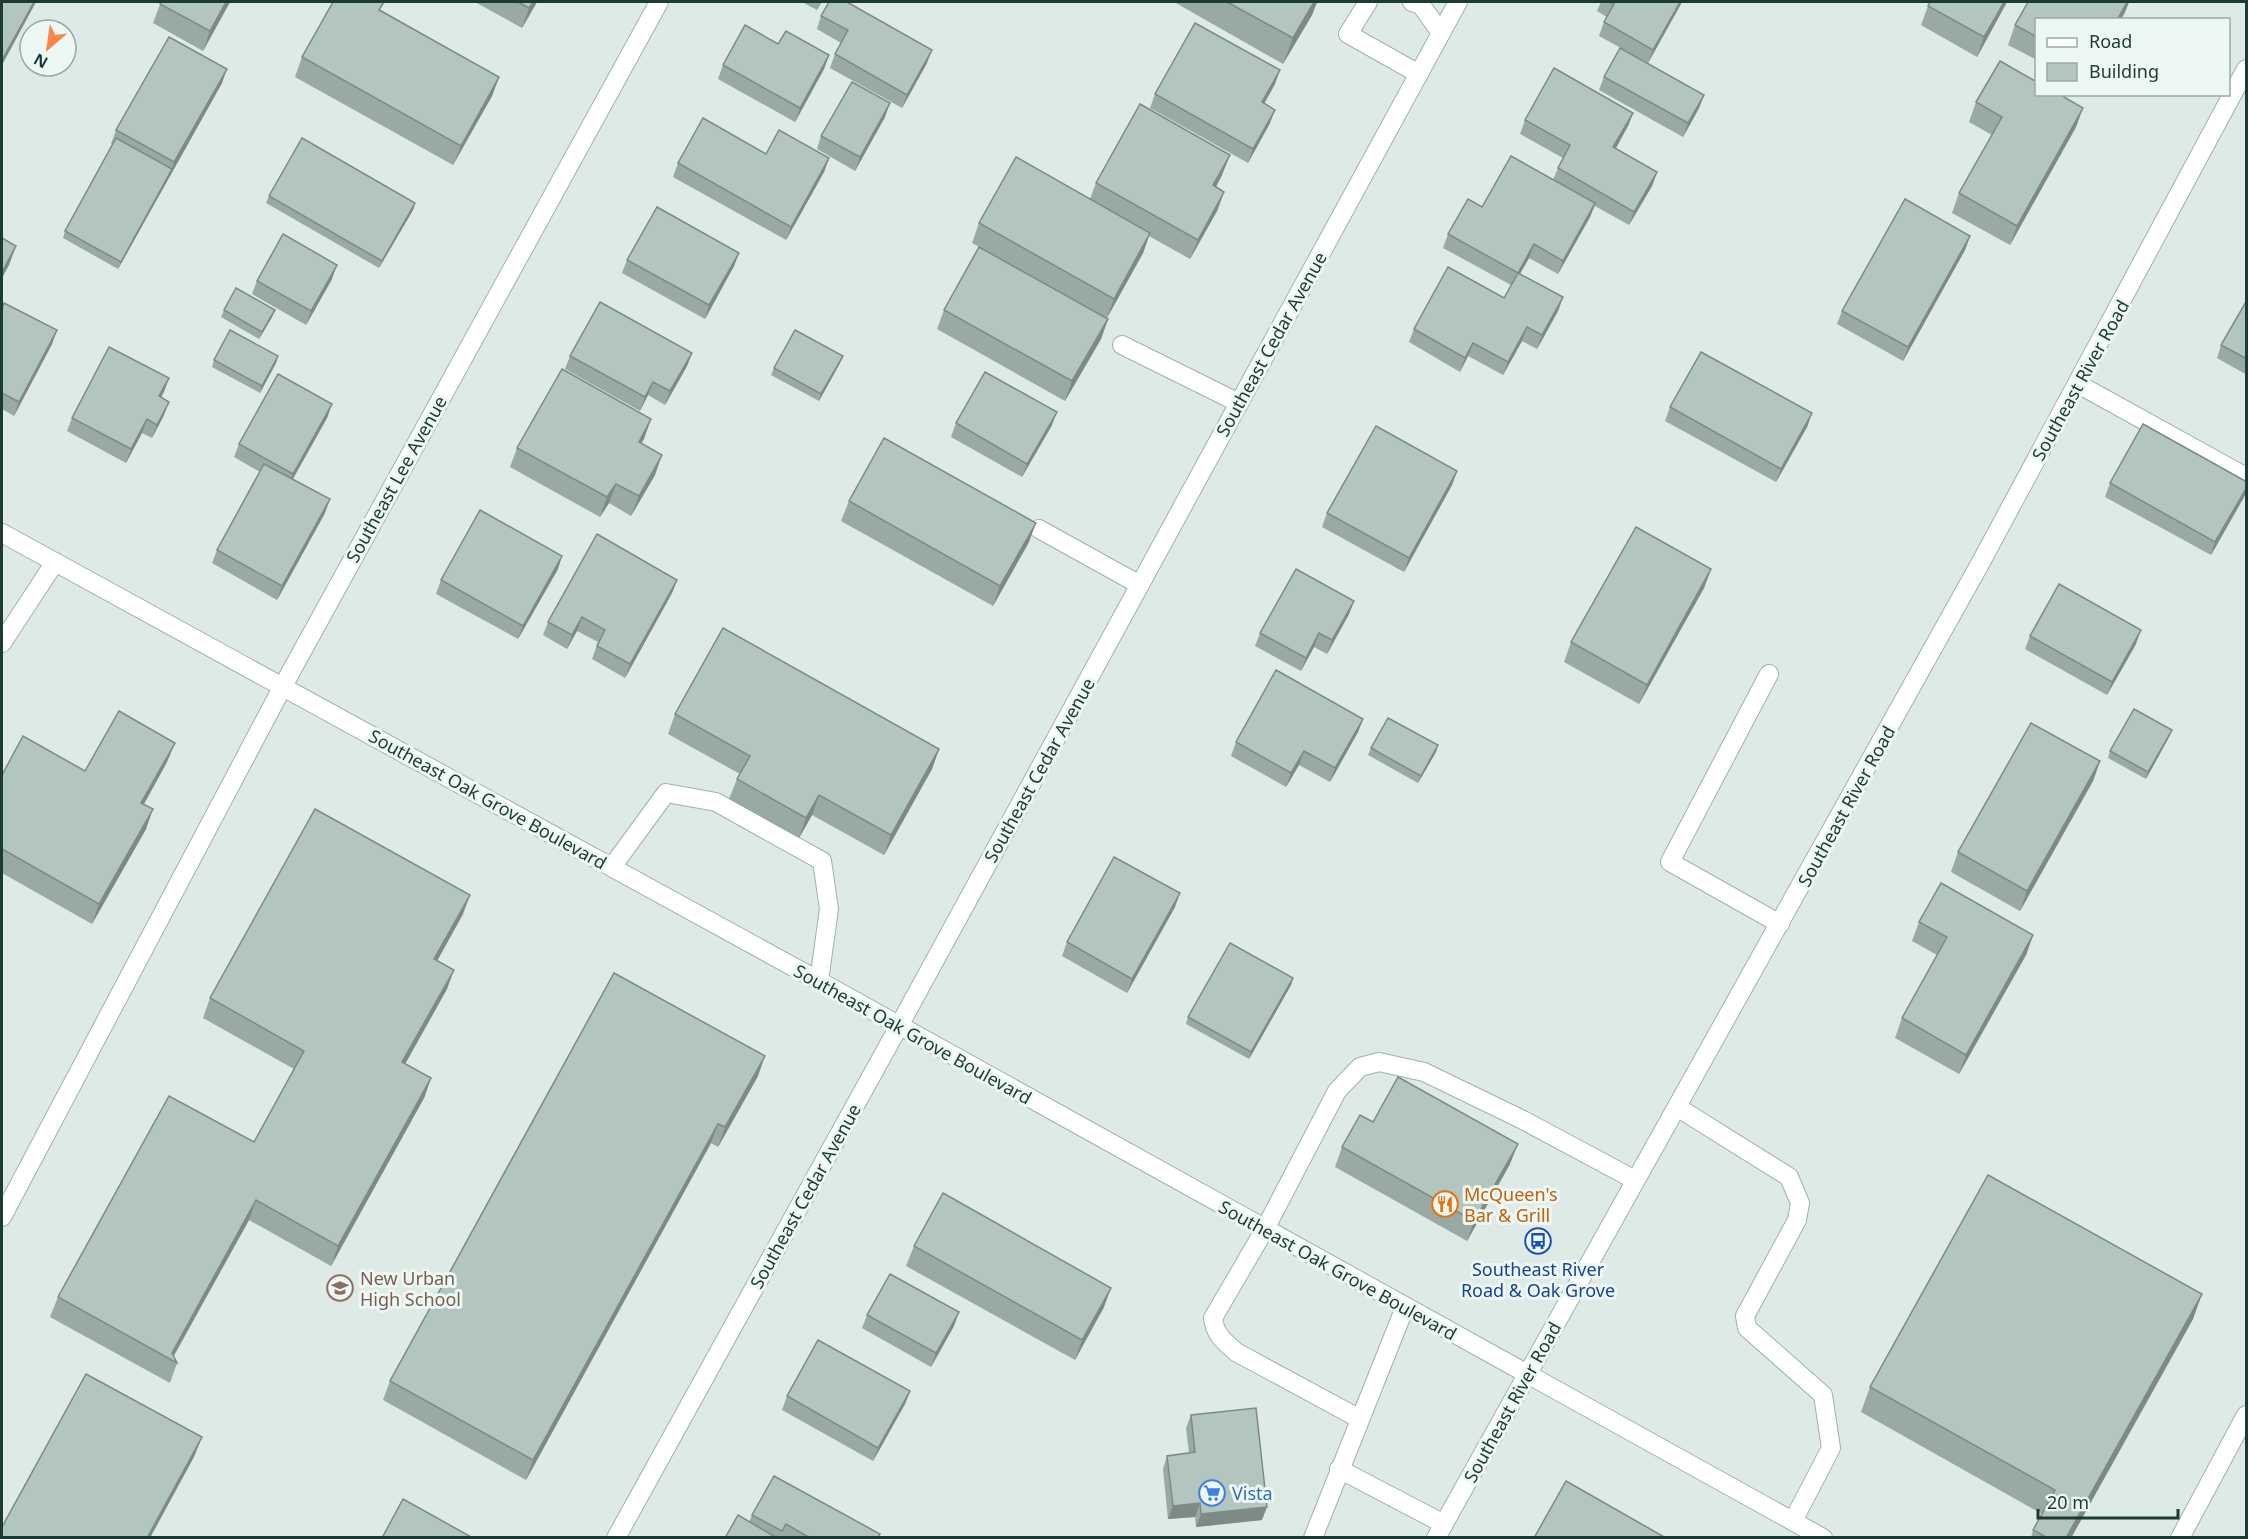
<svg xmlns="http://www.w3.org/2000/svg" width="2248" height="1539" viewBox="0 0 2248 1539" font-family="'Noto Sans',sans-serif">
  <rect width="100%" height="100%" fill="#ddeae5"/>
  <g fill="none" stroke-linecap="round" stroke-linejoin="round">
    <!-- minor casing -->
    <g stroke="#a0b2ad" stroke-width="20">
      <g id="minor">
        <path d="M1368 2 1348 34 1419 74"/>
        <path d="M1412 2 1421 5 1441 33"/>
        <path d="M1122 345 1239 403"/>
        <path d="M2078 384 2246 477"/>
        <path d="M1039 529 1140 585"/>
        <path d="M2 533 819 981 1823 1538"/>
        <path d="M2 643 55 562"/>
        <path d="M1769 674 1670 862 1780 924"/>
        <path d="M612 867 666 793 716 802 822 861 829 909 819 981"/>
        <path d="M1677 1107 1789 1177 1800 1203 1797 1220 1745 1316 1747 1328 1823 1395 1831 1448 1793 1521"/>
        <path d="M2 1217 283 686 659 2"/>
        <path d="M1360 1419 1236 1352C1224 1341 1215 1335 1213 1318L1265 1229 1337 1091 1360 1067 1379 1062 1424 1072 1523 1120 1635 1180"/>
        <path d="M1339 1469 1444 1524"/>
        <path d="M616 1538 899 1026 1458 2"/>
        <path d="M1313 1538 1405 1307"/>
        <path d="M1436 1538 1981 562 2246 69"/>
        <path d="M2180 1538 2246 1415"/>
      </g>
    </g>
    <!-- minor -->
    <use href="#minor" stroke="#fff" stroke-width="18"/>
  </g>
  <!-- wall -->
  <g fill="#99a9a3">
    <path d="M161 2H230L203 51 153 23Z"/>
    <path d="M475 2H537L522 28Z"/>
    <path d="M802 2H822L817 10Z"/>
    <path d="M1174 2H1317L1312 15 1283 64Z"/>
    <path d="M1601 2H1682L1648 63 1599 36 1604 22 1607 17 1597 11Z"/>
    <path d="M2007 2 1977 57 1921 25 1928 6Z"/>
    <path d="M2024 2H2129L2125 12 2037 20V60L2008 45 2015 25 2027 3Z"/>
    <path d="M381 10 499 77 492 96 453 165 295 77 302 57Z"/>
    <path d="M821 16 927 63 902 108 830 68 835 54 841 43 817 29Z"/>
    <path d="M778 44 829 55 824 69 795 122 718 79 723 65Z"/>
    <path d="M1604 77 1704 95 1699 108 1683 137 1599 90Z"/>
    <path d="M222 83 118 269 63 238 65 231 113 144H111L116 130Z"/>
    <path d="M1275 84 1264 104 1270 123 1248 163 1150 108 1155 94Z"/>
    <path d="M1976 102 2076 127 2010 245 1952 213 1959 193 1992 135 1969 122Z"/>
    <path d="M1633 113 1628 126 1615 148 1657 172 1652 186 1629 225 1595 206 1590 217 1558 274 1529 258 1520 274 1563 297 1558 311 1537 349 1522 341 1503 375 1468 356 1460 372 1409 342 1414 329 1504 298 1511 285 1443 248 1448 234 1482 207 1553 180 1558 168 1563 158 1520 134 1525 120Z"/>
    <path d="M885 117 855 171 817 149 821 136Z"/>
    <path d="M766 154 829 158 824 172 786 240 673 177 678 163Z"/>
    <path d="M1222 175 1216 187 1224 192 1217 211 1190 259 1149 236 1143 253 1107 318 972 243 979 223 1090 199 1096 183Z"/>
    <path d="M269 196 415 203 413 210 379 268 266 203Z"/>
    <path d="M1970 236 1965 250 1903 361 1837 324 1842 311Z"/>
    <path d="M739 253 734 266 705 319 622 273 627 260Z"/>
    <path d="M332 279 306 325 252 294 257 281Z"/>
    <path d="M2247 300V375L2217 358 2221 345Z"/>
    <path d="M2 309 57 330 52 344 14 416 2 409Z"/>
    <path d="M224 310 272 317 259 339 221 317Z"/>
    <path d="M944 310 1108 319 1101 339 1065 401 937 329Z"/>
    <path d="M692 353 687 366 665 405 648 395 640 411 565 369 570 356Z"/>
    <path d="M278 356 276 363 260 393 212 367 214 360Z"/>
    <path d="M840 363 819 401 771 375 774 368Z"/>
    <path d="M169 378 161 397 164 415 152 438 142 433 126 463 67 431 72 418Z"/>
    <path d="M332 404 327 418 293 479 325 513 277 600 212 563 217 550 260 472 234 457 239 444Z"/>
    <path d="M1670 407 1812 413 1807 427 1776 482 1665 421Z"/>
    <path d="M651 419 641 444 655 475 631 516 609 503 600 517 510 467 517 448Z"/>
    <path d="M956 423 1052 425 1022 477 951 437Z"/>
    <path d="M1457 471 1452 485 1404 572 1322 527 1327 513Z"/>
    <path d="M2247 482V489L2244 497 2211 555 2105 497 2110 483Z"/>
    <path d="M849 501 1029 542 993 606 841 521Z"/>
    <path d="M558 569 518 639 436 594 441 580Z"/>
    <path d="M1711 569 1704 588 1639 704 1564 662 1571 642Z"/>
    <path d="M677 580 672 593 625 678 592 659 598 642 577 631 567 649 543 635 548 622Z"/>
    <path d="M1354 601 1349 614 1327 654 1314 647 1301 671 1255 646 1260 633Z"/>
    <path d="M2030 636 2136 644 2107 695 2025 649Z"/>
    <path d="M675 714 939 749 932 769 884 855 812 815 799 838 729 799 737 779 740 774 668 734Z"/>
    <path d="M1363 719 1358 732 1330 782 1299 765 1286 787 1231 756 1236 742Z"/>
    <path d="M2169 737 2146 779 2108 758 2110 751Z"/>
    <path d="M1438 745 1436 752 1418 783 1368 755 1371 748Z"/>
    <path d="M2100 761 2093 781 2020 911 1951 872 1958 852Z"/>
    <path d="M167 762 144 804 146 829 92 924 2 873V775L85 771Z"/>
    <path d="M1175 907 1127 993 1062 956 1067 942Z"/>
    <path d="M463 914 437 961 447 989 405 1064 431 1078 424 1098 331 1266 249 1220 174 1356 177 1363 170 1383 50 1317 58 1297 254 1142 294 1069 203 1018 210 998Z"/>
    <path d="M1919 922 2033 935 2026 955 1959 1074 1895 1038 1902 1018 1937 955 1912 941Z"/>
    <path d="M1293 978 1291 985 1249 1059 1186 1024 1188 1017Z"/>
    <path d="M758 1076 718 1147 711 1143 526 1480 383 1400 390 1381Z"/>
    <path d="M1373 1122 1510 1164 1467 1241 1335 1167 1342 1147Z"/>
    <path d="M914 1246 1104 1307 1075 1360 906 1266Z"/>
    <path d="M867 1315 954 1326 931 1367 862 1328Z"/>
    <path d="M2193 1319 2071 1538H2031L2033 1530 2042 1514 1861 1412 1870 1387Z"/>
    <path d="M910 1391 905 1404 873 1461 782 1410 787 1396Z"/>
    <path d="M1191 1415 1262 1520 1196 1527 1195 1517 1168 1519 1163 1469 1167 1456 1189 1453 1186 1428Z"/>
    <path d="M752 1515 878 1538H725L749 1522Z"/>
  </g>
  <!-- shaded-wall -->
  <g fill="#7d8a85">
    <path d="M34 2H36L2 65V60Z"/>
    <path d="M226 2H230L203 51 210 31Z"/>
    <path d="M533 2H537L522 28 529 8Z"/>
    <path d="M1314 2H1317L1312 15 1283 64 1293 38Z"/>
    <path d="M1680 2H1682L1648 63 1653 50Z"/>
    <path d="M2004 2H2007L1977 57 1984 37Z"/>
    <path d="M2127 2H2129L2125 12 2121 20H2117Z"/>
    <path d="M932 50 927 63 902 108 907 95Z"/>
    <path d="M829 55 824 69 795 122 800 108Z"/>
    <path d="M227 69 222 83 118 269 121 262 172 169 174 162Z"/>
    <path d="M1280 70 1275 84 1257 116 1262 102Z"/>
    <path d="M499 77 492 96 453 165 461 146Z"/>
    <path d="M1704 95 1699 108 1683 137 1688 123Z"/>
    <path d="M890 103 885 117 855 171 860 157Z"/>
    <path d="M2083 108 2076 127 2010 245 2017 226Z"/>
    <path d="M1275 110 1270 123 1248 163 1253 149Z"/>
    <path d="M1633 113 1628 126 1609 161 1613 147Z"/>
    <path d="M1230 155 1222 175 1206 205 1213 185Z"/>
    <path d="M829 158 824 172 786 240 791 227Z"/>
    <path d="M1657 172 1652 186 1629 225 1634 212Z"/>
    <path d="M1224 192 1217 211 1190 259 1198 240Z"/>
    <path d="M415 203 413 210 379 268 382 261Z"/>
    <path d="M1595 203 1590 217 1558 274 1563 261Z"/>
    <path d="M1150 233 1143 253 1107 318 1114 299Z"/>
    <path d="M1970 236 1965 250 1903 361 1908 347Z"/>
    <path d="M1534 244 1529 258 1513 286 1518 273Z"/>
    <path d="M16 246 9 265 2 278V272Z"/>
    <path d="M739 253 734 266 705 319 709 305Z"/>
    <path d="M337 265 332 279 306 325 311 311Z"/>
    <path d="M1563 297 1558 311 1537 349 1542 335Z"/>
    <path d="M275 310 272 317 259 339 262 332Z"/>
    <path d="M1108 319 1101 339 1065 401 1072 381Z"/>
    <path d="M1527 327 1522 341 1503 375 1508 362Z"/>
    <path d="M57 330 52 344 14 416 19 402Z"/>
    <path d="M1473 343 1468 356 1460 372 1465 358Z"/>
    <path d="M692 353 687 366 665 405 670 391Z"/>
    <path d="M278 356 276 363 260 393 262 386Z"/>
    <path d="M843 356 840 363 819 401 821 394Z"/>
    <path d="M169 378 164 392 154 409 159 396Z"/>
    <path d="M653 382 648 395 640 411 645 397Z"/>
    <path d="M169 402 164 415 152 438 157 425Z"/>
    <path d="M332 404 327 418 288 487 293 474Z"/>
    <path d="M1057 412 1052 425 1022 477 1027 464Z"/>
    <path d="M1812 413 1807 427 1776 482 1781 469Z"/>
    <path d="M147 419 142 433 126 463 131 449Z"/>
    <path d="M651 419 644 439 631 462 639 442Z"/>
    <path d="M662 455 655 475 631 516 639 496Z"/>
    <path d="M1457 471 1452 485 1404 572 1409 558Z"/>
    <path d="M616 484 609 503 600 517 607 497Z"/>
    <path d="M2247 487 2244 497 2211 555 2215 542Z"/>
    <path d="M330 499 325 513 277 600 282 586Z"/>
    <path d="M1036 523 1029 542 993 606 1000 586Z"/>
    <path d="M562 556 558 569 518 639 523 626Z"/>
    <path d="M1711 569 1704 588 1639 704 1647 685Z"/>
    <path d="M677 580 672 593 625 678 630 664Z"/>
    <path d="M1354 601 1349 614 1327 654 1332 640Z"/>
    <path d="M582 617 577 631 567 649 572 635Z"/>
    <path d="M2141 630 2136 644 2107 695 2112 682Z"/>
    <path d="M1319 633 1314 647 1301 671 1306 658Z"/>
    <path d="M1363 719 1358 732 1330 782 1335 768Z"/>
    <path d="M2172 730 2169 737 2146 779 2148 772Z"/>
    <path d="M175 743 167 762 134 822 141 803Z"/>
    <path d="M1438 745 1436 752 1418 783 1421 776Z"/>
    <path d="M939 749 932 769 884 855 891 835Z"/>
    <path d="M1304 751 1299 765 1286 787 1291 773Z"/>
    <path d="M2100 761 2093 781 2020 911 2027 891Z"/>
    <path d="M819 795 812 815 799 838 806 818Z"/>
    <path d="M153 809 146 829 92 924 99 904Z"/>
    <path d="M1180 893 1175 907 1127 993 1132 979Z"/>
    <path d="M470 895 463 914 427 979 434 959Z"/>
    <path d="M2033 935 2026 955 1959 1074 1966 1055Z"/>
    <path d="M454 970 447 989 395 1082 402 1062Z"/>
    <path d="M1293 978 1291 985 1249 1059 1251 1052Z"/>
    <path d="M765 1056 758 1076 718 1147 725 1127Z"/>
    <path d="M431 1078 424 1098 331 1266 338 1246Z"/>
    <path d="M718 1124 711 1143 526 1480 533 1460Z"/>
    <path d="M1518 1144 1510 1164 1467 1241 1474 1221Z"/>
    <path d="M256 1200 249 1220 171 1360 172 1353Z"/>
    <path d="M1111 1288 1104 1307 1075 1360 1082 1340Z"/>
    <path d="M2202 1294 2193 1319 2071 1538H2066Z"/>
    <path d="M959 1312 954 1326 931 1367 936 1353Z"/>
    <path d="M910 1391 905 1404 873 1461 878 1448Z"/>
    <path d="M202 1437 194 1457 150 1538H147Z"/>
    <path d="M1200 1503 1195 1517 1168 1519 1173 1506Z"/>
    <path d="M1267 1507 1262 1520 1196 1527 1201 1514Z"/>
  </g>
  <!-- building -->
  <g fill="#b2c5be" stroke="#7d8a85" stroke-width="1.5">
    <path d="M2 2H34L2 60Z"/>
    <path d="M161 2H226L210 31 160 4Z"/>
    <path d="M333 2H384L379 10 499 77 461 146 302 57Z"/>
    <path d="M518 2H533L529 8Z"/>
    <path d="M829 2H847L932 50 907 95 835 54 848 30 821 16Z"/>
    <path d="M1227 2H1314L1293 38Z"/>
    <path d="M1609 2H1680L1653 50 1604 22 1614 4Z"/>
    <path d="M1930 2H2004L1984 37 1928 6Z"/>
    <path d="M2028 2H2127L2117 20H2037V37L2015 25Z"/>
    <path d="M1195 23 1280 70 1262 102 1275 110 1253 149 1155 94Z"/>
    <path d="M745 25 778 44 786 31 829 55 800 108 723 65Z"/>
    <path d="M169 37 227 69 174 162 116 130Z"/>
    <path d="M1620 48 1704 95 1688 123 1604 77Z"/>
    <path d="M2000 61 2037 82V94H2059L2083 108 2017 226 1959 193 2002 117 1976 102Z"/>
    <path d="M1554 68 1633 113 1613 147 1657 172 1634 212 1558 168 1570 145 1525 120Z"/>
    <path d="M852 82 890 103 860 157 821 136Z"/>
    <path d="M1140 104 1230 155 1213 185 1224 192 1198 240 1096 183Z"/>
    <path d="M703 118 766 154 779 130 829 158 791 227 678 163Z"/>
    <path d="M116 138 172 169 121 262 65 231Z"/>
    <path d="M302 138 415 203 382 261 269 196Z"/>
    <path d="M1511 156 1595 203 1563 261 1534 244 1518 273 1448 234 1468 199 1482 207Z"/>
    <path d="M1016 157 1150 233 1114 299 979 223Z"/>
    <path d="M1905 199 1970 236 1908 347 1842 311Z"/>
    <path d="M657 207 739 253 709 305 627 260Z"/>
    <path d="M283 234 337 265 311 311 257 281Z"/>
    <path d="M2 238 16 246 2 272Z"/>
    <path d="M979 247 1108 319 1072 381 944 310Z"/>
    <path d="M1448 267 1504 298 1518 273 1563 297 1542 335 1527 327 1508 362 1473 343 1465 358 1414 329Z"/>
    <path d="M236 288 275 310 262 332 224 310Z"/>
    <path d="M2247 300V359L2221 345Z"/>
    <path d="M600 302 692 353 670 391 653 382 645 397 570 356Z"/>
    <path d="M4 303 57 330 19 402 2 393V309Z"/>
    <path d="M230 330 278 356 262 386 214 360Z"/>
    <path d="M795 330 843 356 821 394 774 368Z"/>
    <path d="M109 347 169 378 159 396 169 402 157 425 147 419 131 449 72 418Z"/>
    <path d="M1701 352 1812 413 1781 469 1670 407Z"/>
    <path d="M562 369 651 419 639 442 662 455 639 496 616 484 607 497 517 448Z"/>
    <path d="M985 372 1057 412 1027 464 956 423Z"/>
    <path d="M278 374 332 404 293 474 239 444Z"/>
    <path d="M2143 424 2247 482V487L2215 542 2110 483Z"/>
    <path d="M1376 426 1457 471 1409 558 1327 513Z"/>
    <path d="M884 438 1036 523 1000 586 849 501Z"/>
    <path d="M264 464 330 499 282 586 217 550Z"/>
    <path d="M480 510 562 556 523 626 441 580Z"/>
    <path d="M1636 527 1711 569 1647 685 1571 642Z"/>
    <path d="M597 534 677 580 630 664 597 646 605 630 582 617 572 635 548 622Z"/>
    <path d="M1296 569 1354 601 1332 640 1319 633 1306 658 1260 633Z"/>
    <path d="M2059 584 2141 630 2112 682 2030 636Z"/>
    <path d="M723 628 939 749 891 835 819 795 806 818 737 779 750 756 675 714Z"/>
    <path d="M1276 670 1363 719 1335 768 1304 751 1291 773 1236 742Z"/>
    <path d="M2134 709 2172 730 2148 772 2110 751Z"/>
    <path d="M119 711 175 743 141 803 153 809 99 904 2 849V775L23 736 85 771Z"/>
    <path d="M1388 718 1438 745 1421 776 1371 748Z"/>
    <path d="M2031 723 2100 761 2027 891 1958 852Z"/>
    <path d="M315 809 470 895 434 959 454 970 402 1062 431 1078 338 1246 256 1200 172 1353 177 1363 58 1297 169 1096 254 1142 304 1051 210 998Z"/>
    <path d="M1114 857 1180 893 1132 979 1067 942Z"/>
    <path d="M1941 883 2033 935 1966 1055 1902 1018 1947 937 1919 922Z"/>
    <path d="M1230 943 1293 978 1251 1052 1188 1017Z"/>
    <path d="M614 973 765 1056 725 1127 718 1124 533 1460 390 1381Z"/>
    <path d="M1398 1077 1518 1144 1474 1221 1342 1147 1360 1115 1373 1122Z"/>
    <path d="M1988 1175 2202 1294 2066 1538H2048L2033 1530 2055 1490 1870 1387Z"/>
    <path d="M943 1193 1111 1288 1082 1340 914 1246Z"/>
    <path d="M890 1274 959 1312 936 1353 867 1315Z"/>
    <path d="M818 1340 910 1391 878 1448 787 1396Z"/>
    <path d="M86 1374 202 1437 147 1538H2V1527Z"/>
    <path d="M1256 1408 1267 1507 1201 1514 1200 1503 1173 1506 1167 1456 1195 1452 1191 1415Z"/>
    <path d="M774 1476 880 1534 878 1538H810L786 1524 782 1531 752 1515Z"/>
    <path d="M1566 1481 1666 1538H1534Z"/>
    <path d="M403 1499 473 1538H382Z"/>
    <path d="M738 1515 777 1538H725Z"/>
  </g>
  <!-- icons -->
  <defs>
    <g id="restaurant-ring" transform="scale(1.35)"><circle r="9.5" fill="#edf7f3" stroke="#e8710a" stroke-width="1.5"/><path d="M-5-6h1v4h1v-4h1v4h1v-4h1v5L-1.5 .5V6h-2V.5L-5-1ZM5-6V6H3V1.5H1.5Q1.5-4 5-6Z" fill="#e8710a"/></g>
    <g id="bus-ring" transform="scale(1.35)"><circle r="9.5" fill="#edf7f3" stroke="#1a4fb4" stroke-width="1.5"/><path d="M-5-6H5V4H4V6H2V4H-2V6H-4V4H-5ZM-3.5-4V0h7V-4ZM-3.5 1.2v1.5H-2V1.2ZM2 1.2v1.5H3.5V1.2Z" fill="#1a4fb4"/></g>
    <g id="school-ring" transform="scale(1.35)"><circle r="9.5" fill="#edf7f3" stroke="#8d6e63" stroke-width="1.5"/><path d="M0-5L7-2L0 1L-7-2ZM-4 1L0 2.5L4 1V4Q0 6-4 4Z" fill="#8d6e63"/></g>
    <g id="supermarket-ring" transform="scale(1.35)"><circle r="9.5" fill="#edf7f3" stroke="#3f7fe0" stroke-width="1.5"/><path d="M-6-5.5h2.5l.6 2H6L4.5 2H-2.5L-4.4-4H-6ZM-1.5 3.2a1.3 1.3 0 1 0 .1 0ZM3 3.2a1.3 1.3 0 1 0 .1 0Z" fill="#3f7fe0"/></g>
  </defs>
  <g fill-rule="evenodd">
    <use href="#restaurant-ring" x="1445" y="1204"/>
    <use href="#bus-ring" x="1538" y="1241"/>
    <use href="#school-ring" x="340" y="1288"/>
    <use href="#supermarket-ring" x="1212" y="1493"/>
  </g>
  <g text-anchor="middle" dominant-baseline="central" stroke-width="6" stroke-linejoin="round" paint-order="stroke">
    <!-- street labels -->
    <g font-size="18" fill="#1e3a35" stroke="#edf7f3">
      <text transform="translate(1271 344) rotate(-61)">Southeast Cedar Avenue</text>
      <text transform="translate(2080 380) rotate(-61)">Southeast River Road</text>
      <text transform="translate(396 479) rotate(-61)">Southeast Lee Avenue</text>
      <text transform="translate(1039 770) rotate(-61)">Southeast Cedar Avenue</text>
      <text transform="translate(488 799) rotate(29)">Southeast Oak Grove Boulevard</text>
      <text transform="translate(1846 806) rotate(-61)">Southeast River Road</text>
      <text transform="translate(913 1034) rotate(29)">Southeast Oak Grove Boulevard</text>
      <text transform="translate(805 1196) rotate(-61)">Southeast Cedar Avenue</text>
      <text transform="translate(1338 1270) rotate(29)">Southeast Oak Grove Boulevard</text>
      <text transform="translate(1512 1402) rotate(-61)">Southeast River Road</text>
    </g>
    <!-- food labels -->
    <g font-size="18" fill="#c56008" stroke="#edf7f3" text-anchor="start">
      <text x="1464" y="1194">McQueen's<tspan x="1464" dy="21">Bar &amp; Grill</tspan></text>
    </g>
    <!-- transit labels -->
    <g font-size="18" fill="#164399" stroke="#edf7f3">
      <text x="1538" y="1269">Southeast River<tspan x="1538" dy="21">Road &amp; Oak Grove</tspan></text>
    </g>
    <!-- education labels -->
    <g font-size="18" fill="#785e54" stroke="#edf7f3" text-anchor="start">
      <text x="360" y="1278">New Urban<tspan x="360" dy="21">High School</tspan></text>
    </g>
    <!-- shop labels -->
    <g font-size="18" fill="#366cbe" stroke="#edf7f3" text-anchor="start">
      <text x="1232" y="1493">Vista</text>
    </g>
  </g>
  <!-- border -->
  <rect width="2248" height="1539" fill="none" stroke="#1e3a35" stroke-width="6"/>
  <!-- legend -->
  <rect x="2035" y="18" width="195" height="78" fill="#edf7f3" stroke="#9aaba7" stroke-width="1.5"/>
  <rect x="2047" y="38" width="30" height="9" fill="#ffffff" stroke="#9aaba7" stroke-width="1.5"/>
  <text x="2089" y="48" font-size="18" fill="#1e3a35">Road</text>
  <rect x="2047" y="63" width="30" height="18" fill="#b2c5be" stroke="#9aaba7" stroke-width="1.5"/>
  <text x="2089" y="78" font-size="18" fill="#1e3a35">Building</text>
  <!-- north arrow -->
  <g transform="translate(48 48) rotate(209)"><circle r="28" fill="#edf7f3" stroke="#9aaba7" stroke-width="1.5"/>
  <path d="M0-4.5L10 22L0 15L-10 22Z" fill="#fc8449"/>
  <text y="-9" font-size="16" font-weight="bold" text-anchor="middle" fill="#1e3a35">N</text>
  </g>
  <!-- scale -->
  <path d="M2038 1509v9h140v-9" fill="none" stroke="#1e3a35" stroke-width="3"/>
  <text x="2047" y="1509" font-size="18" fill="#1e3a35" stroke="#edf7f3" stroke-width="4.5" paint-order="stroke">20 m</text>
</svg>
